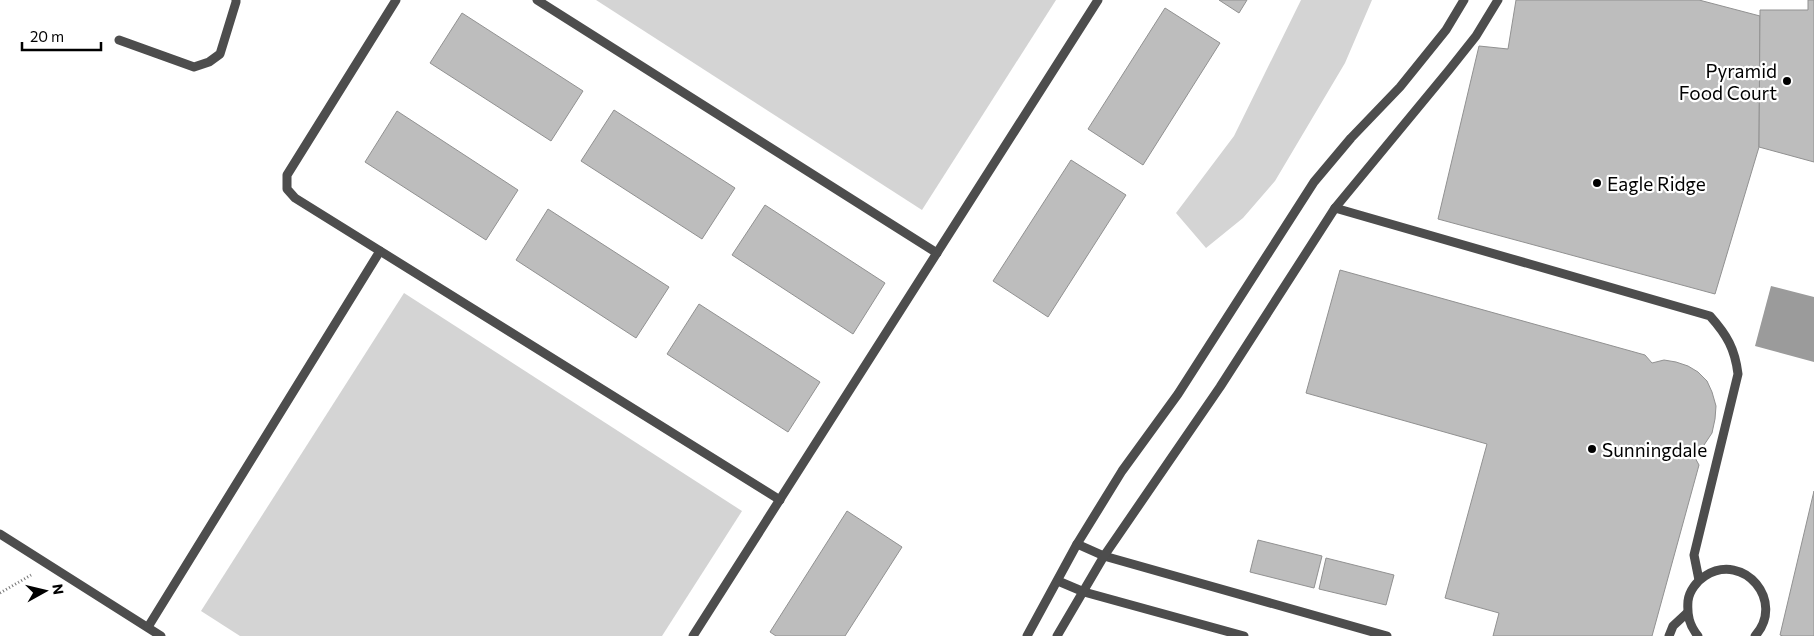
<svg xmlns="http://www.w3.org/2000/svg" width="1814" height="636" viewBox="0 0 1814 636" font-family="Commissioner,sans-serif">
  <rect width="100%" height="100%" fill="#fff"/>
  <!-- green -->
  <g fill="#d4d4d4">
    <path d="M596 0H1056L922 210Z"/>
    <path d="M1301 0H1372L1345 63 1275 181 1243 218 1206 248 1176 213 1234 136Z"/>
    <path d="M404 293 742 511 662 636H240L201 611Z"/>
  </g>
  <!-- water -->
  <path fill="#9b9b9b" d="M1771 286 1814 297V362L1755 346Z"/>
  <!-- building -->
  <g fill="#bdbdbd" stroke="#919191">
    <path d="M1219 0H1247L1239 13Z"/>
    <path d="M1516 0H1699L1760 16 1759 147 1715 294 1438 219 1479 46 1508 49Z"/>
    <path d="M1808 0H1814V162L1759 147 1760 10H1808Z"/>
    <path d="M1165 8 1220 43 1143 165 1088 129Z"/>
    <path d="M462 13 583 91 551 141 430 63Z"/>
    <path d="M614 110 735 188 702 239 581 161Z"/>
    <path d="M397 111 518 190 486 240 365 162Z"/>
    <path d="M1071 160 1126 195 1048 317 993 281Z"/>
    <path d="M765 205 885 283 853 334 732 255Z"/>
    <path d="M548 209 669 287 636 338 516 260Z"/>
    <path d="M1340 270 1645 355 1652 363 1664 360 1676 362 1688 366 1698 372 1707 381 1712 392 1716 406 1715 419 1712 433 1704 445 1693 454 1699 465 1652 636H1493L1499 613 1445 598 1487 444 1306 393Z"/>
    <path d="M699 304 820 382 788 432 667 354Z"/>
    <path d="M1814 491V636H1783L1780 635Z"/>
    <path d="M847 511 902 547 845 636H776L770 632Z"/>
    <path d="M1258 540 1322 556 1314 588 1250 572Z"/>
    <path d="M1326 558 1394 575 1386 605 1319 589Z"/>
  </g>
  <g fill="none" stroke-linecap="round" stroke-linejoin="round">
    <!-- path -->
    <path stroke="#6f6f6f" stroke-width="3" stroke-dasharray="1 2.5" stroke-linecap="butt" d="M0 593 31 575"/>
    <!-- minor -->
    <g stroke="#4d4d4d" stroke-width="9">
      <path d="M396 0 287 175V189L295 198 780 500"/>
      <path d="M537 0 937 253"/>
      <path d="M119 40 194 67 209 62 220 54 236 2V0"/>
      <path d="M1335 208 1710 316C1727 335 1735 349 1738 374L1694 555 1699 580"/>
      <path d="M0 534 161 636"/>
      <path d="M1077 544 1104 556 1387 636"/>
      <path d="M1058 581 1084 592 1244 636"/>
      <path d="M148 627 380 251"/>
      <path d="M693 636 1098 0"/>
      <path d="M1027 636 1077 544 1122 471 1178 394 1314 182 1351 138 1400 87 1446 30 1464 0"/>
      <path d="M1057 636 1104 556 1220 387 1335 208 1449 70 1476 36 1498 0"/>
      <path d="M1669 636 1673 626 1687 613"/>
      <path d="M1698 636C1689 625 1687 615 1688 601 1689 591 1697 581 1705 576 1744 551 1786 602 1755 636"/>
    </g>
  </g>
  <!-- markers -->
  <g fill="#000" stroke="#fff" stroke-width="2">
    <circle cx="1787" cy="81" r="5"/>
    <circle cx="1597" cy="183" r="5"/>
    <circle cx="1592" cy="449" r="5"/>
  </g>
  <g text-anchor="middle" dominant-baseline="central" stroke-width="4.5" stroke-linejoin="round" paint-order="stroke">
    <!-- poi labels -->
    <g font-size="19" fill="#000" stroke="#fff" text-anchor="start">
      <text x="1777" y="70" text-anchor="end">Pyramid<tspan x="1777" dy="22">Food Court</tspan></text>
      <text x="1607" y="183">Eagle Ridge</text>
      <text x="1602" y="449">Sunningdale</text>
    </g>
  </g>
  <!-- north arrow -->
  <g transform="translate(45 591) rotate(82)" stroke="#ffffff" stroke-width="4" paint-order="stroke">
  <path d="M0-4L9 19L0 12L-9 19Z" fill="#000000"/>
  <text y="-8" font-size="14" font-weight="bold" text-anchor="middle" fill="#000000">N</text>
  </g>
  <!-- scale -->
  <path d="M22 42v8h79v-8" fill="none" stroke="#000000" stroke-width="2.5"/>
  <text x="30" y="42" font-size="15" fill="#000000" stroke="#ffffff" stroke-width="4" paint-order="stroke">20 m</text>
</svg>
